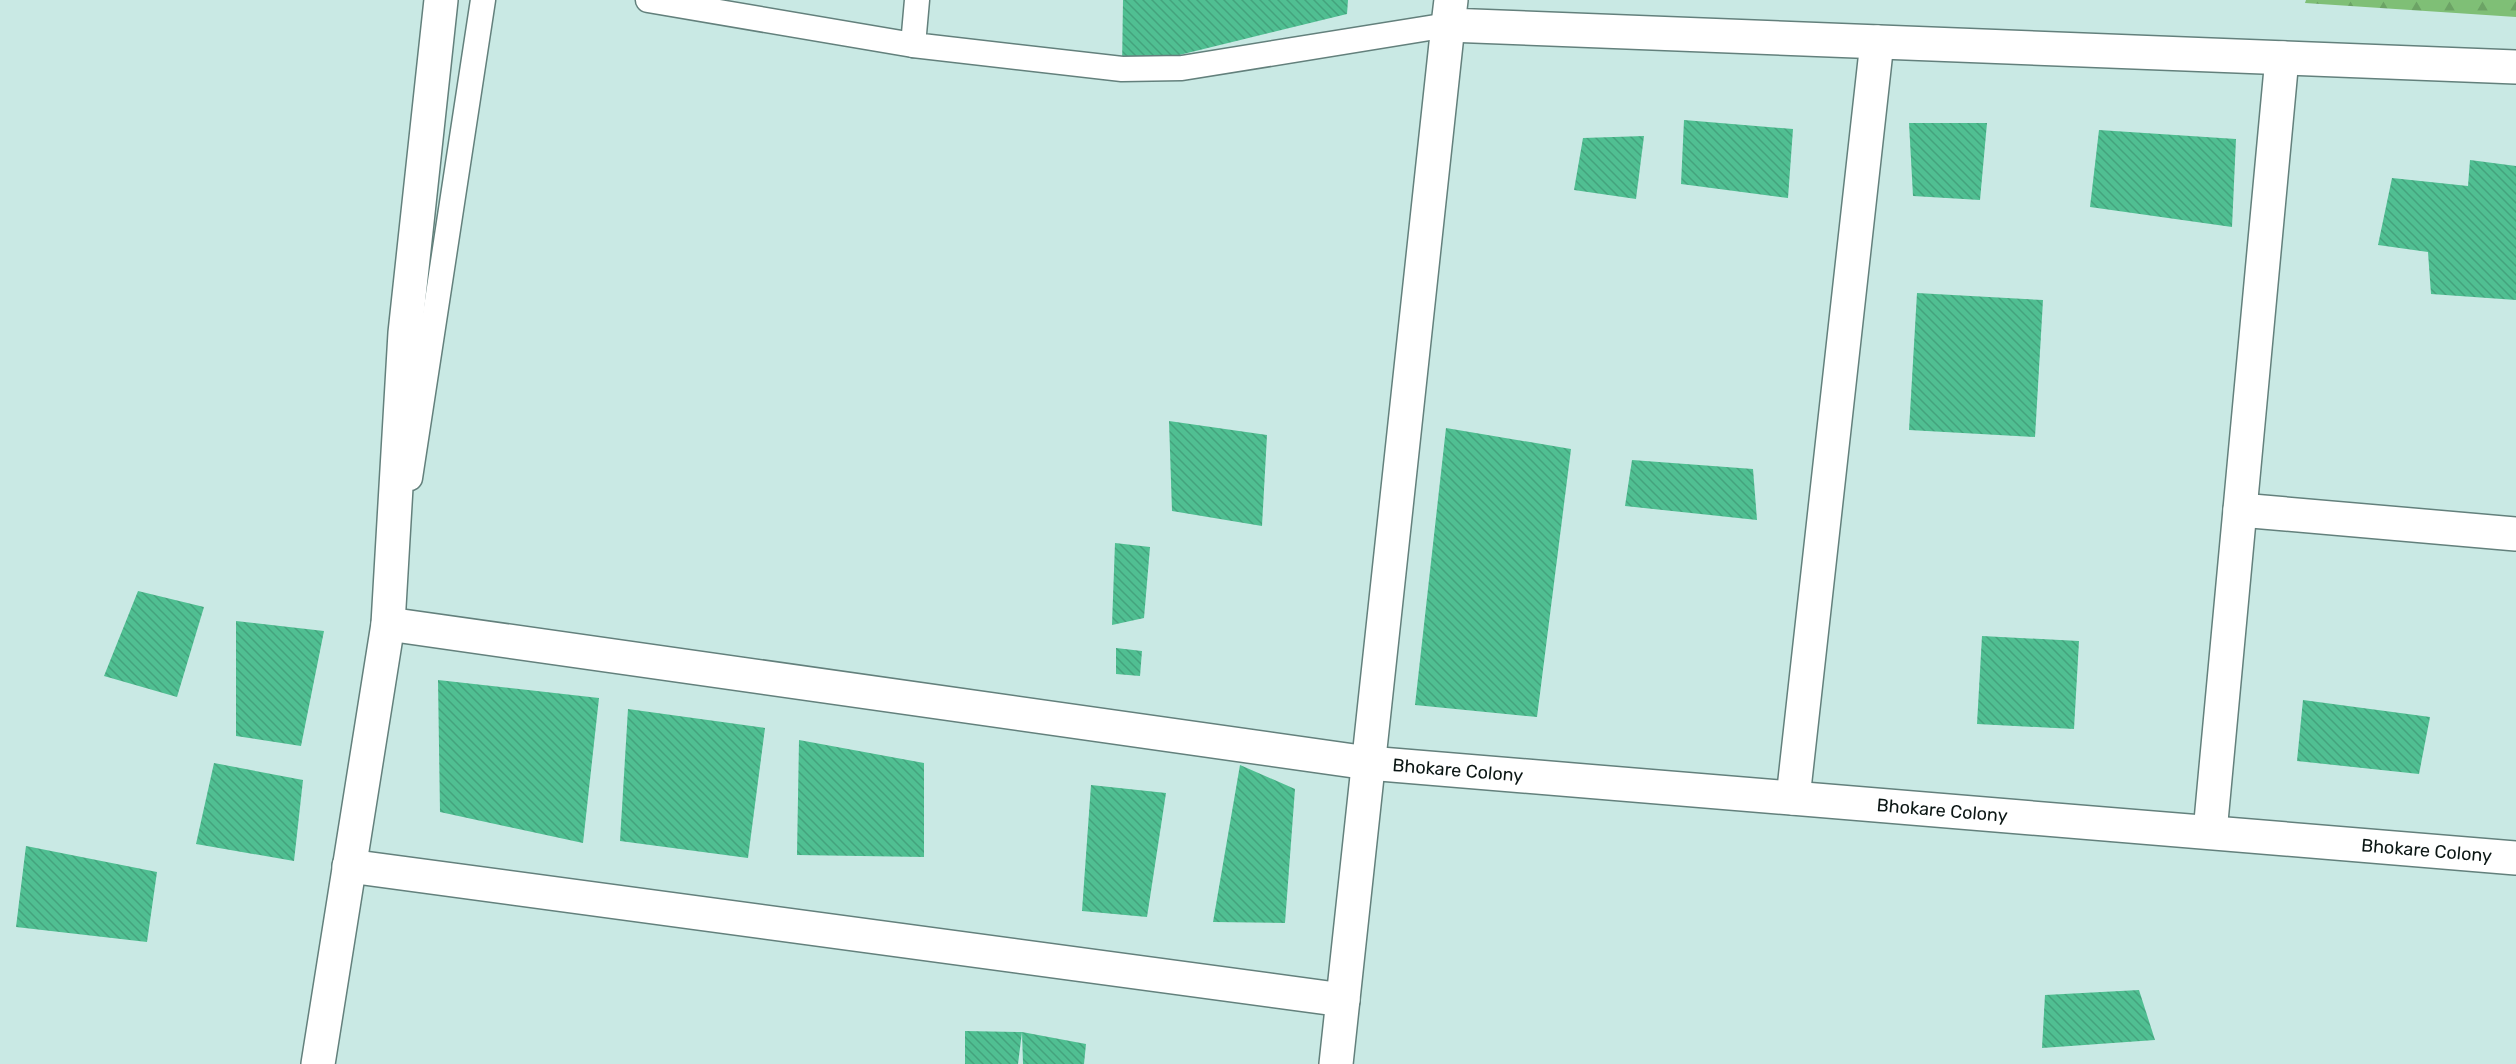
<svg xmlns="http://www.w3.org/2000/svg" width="2516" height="1064" viewBox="0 0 2516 1064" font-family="Rubik,sans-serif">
  <defs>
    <pattern id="forest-firs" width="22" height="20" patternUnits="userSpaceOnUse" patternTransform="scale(1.5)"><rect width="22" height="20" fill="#7fbf76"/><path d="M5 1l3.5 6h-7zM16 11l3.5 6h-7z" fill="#6ca365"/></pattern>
    <pattern id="building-back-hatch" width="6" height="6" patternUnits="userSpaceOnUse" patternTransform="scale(1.5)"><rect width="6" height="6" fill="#50bf92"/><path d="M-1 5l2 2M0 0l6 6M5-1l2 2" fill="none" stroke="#44a37d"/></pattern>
  </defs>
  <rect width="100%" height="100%" fill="#c9e9e4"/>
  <!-- forest -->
  <path fill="url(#forest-firs)" d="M2306 0H2516V17L2305 3Z"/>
  <!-- building -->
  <g fill="url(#building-back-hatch)">
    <path d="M1123 0H1348L1347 14 1122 69Z"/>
    <path d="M1684 120 1793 129 1788 198 1681 184Z"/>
    <path d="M1909 123H1987L1980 200 1913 196Z"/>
    <path d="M2099 130 2236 139 2232 227 2090 207Z"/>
    <path d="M1644 136 1636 199 1574 190 1583 138Z"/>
    <path d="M2470 160 2516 166V300L2431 294 2428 252 2378 245 2392 178 2468 186Z"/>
    <path d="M1917 293 2043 300 2035 437 1909 430Z"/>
    <path d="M1169 421 1267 435 1262 526 1172 511Z"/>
    <path d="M1446 428 1571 449 1537 717 1415 705Z"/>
    <path d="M1632 460 1753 469 1757 520 1625 506Z"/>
    <path d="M1115 543 1150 547 1144 618 1112 625Z"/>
    <path d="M138 591 204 607 177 697 104 676Z"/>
    <path d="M236 621 324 631 301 746 236 736Z"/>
    <path d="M1982 636 2079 641 2074 729 1977 724Z"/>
    <path d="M1116 648 1142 651 1140 676 1116 674Z"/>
    <path d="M438 680 599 698 583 843 440 812Z"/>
    <path d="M2303 700 2430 717 2419 774 2297 761Z"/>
    <path d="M628 709 765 728 748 858 620 841Z"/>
    <path d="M799 740 924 763V857L797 855Z"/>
    <path d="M214 763 303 780 294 861 196 844Z"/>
    <path d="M1240 765 1295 789 1285 923 1213 922Z"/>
    <path d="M1091 785 1166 793 1147 917 1082 911Z"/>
    <path d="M26 846 157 872 147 942 16 927Z"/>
    <path d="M2139 990 2155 1040 2042 1048 2045 995Z"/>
    <path d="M965 1031 1022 1032 1018 1064H965Z"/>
    <path d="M1022 1032 1086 1044 1084 1064H1023Z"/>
  </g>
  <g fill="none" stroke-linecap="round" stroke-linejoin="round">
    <!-- service casing -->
    <g stroke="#63807c" stroke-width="27">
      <g id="service">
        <path d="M648 0 913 45"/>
        <path d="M917 0 913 45 1122 69 1182 68 1448 25"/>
        <path d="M410 478 483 0"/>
      </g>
    </g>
    <!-- minor casing -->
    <g stroke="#63807c" stroke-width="36">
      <g id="minor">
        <path d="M1451 0 1448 25 2516 67"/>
        <path d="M2240 510 2516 534"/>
        <path id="s1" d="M388 624 1368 763 2516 858"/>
        <path d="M1793 798 1877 42"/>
        <path d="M2210 832 2282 58"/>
        <path d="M349 866 1343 1000"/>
        <path d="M318 1064 388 624 405 333 441 0"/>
        <path d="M1336 1064 1448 25"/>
      </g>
    </g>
    <!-- service -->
    <use href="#service" stroke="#fff" stroke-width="24"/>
    <!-- minor -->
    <use href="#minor" stroke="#fff" stroke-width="33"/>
  </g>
  <g text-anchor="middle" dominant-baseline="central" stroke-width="6" stroke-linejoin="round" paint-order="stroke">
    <!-- street labels -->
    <g font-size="18" fill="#0b1614" stroke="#d6f6f1">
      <text stroke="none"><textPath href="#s1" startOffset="1080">Bhokare Colony</textPath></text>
      <text stroke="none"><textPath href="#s1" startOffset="1566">Bhokare Colony</textPath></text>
      <text stroke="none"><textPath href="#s1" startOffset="2052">Bhokare Colony</textPath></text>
    </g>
  </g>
</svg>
